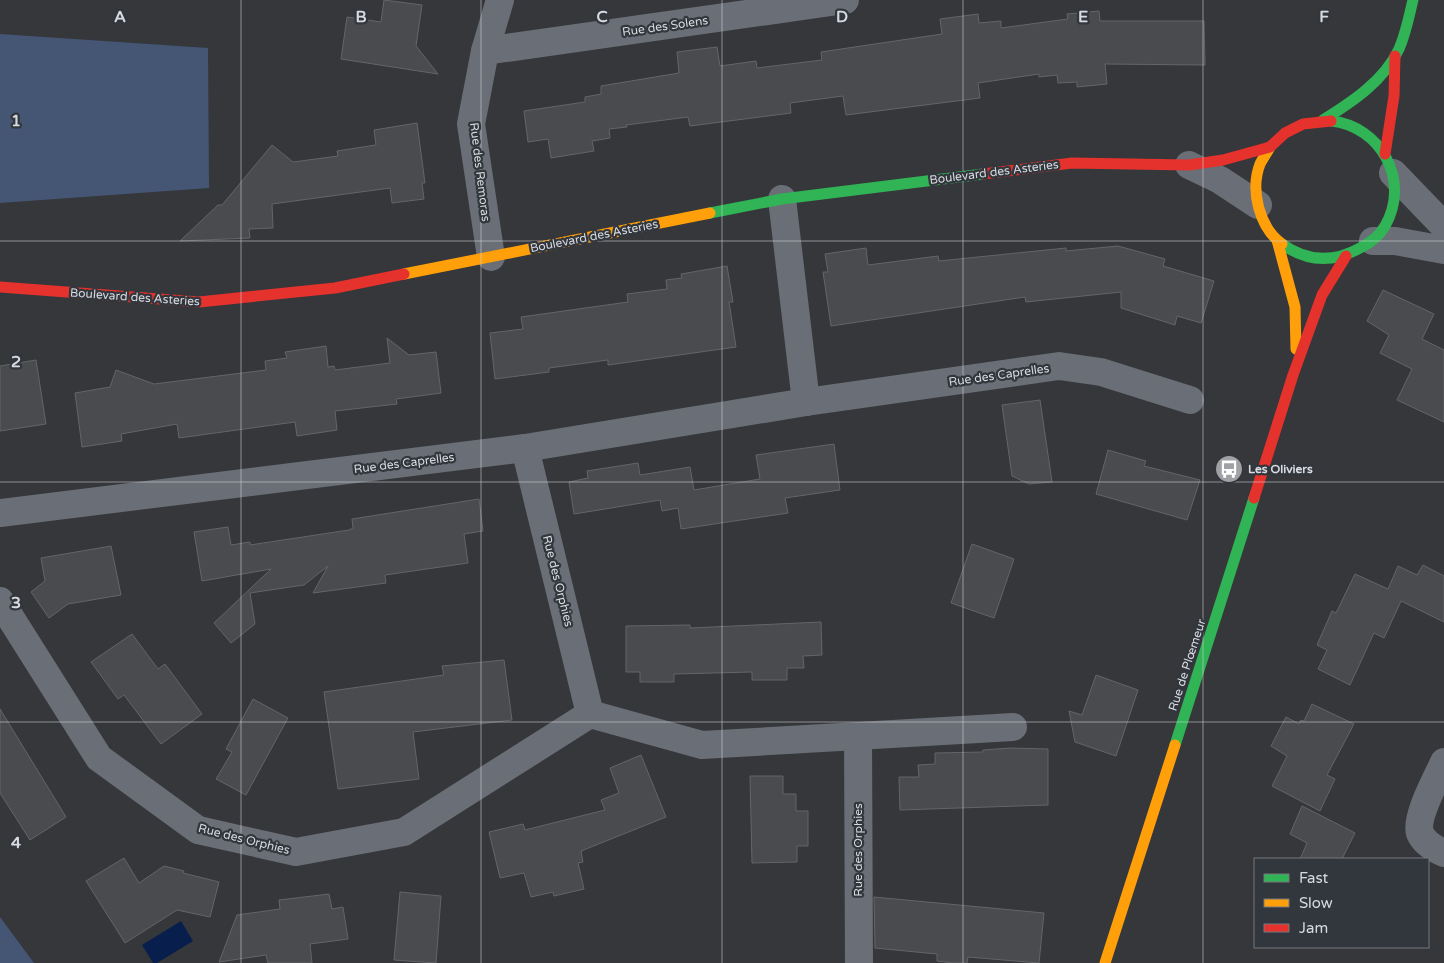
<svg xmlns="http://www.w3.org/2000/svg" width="1444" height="963" viewBox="0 0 1444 963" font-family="'Varela Round',sans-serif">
  <rect width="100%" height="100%" fill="#35373a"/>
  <!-- green -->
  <g fill="#455574">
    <path d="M0 34 208 48 209 188 0 203Z"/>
    <path d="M0 917 34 963H0Z"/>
  </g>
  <!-- water -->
  <path fill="#081f4d" d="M181 921 193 941 157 963H153L142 945Z"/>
  <!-- building -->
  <g fill="#494b4e" stroke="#636568">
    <path d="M384 0 422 5 416 46 438 74 341 59 347 17 381 22Z"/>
    <path d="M1099 11 1100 21H1204L1205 65 1105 64 1107 84 1077 87V82L1058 83 1057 75 1039 77V74L978 83 980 98 846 115 843 96 790 103 791 113 690 126 688 117 626 125 627 127 609 129 610 138 592 141 594 151 551 158 548 139 528 142 524 111 585 102V97L601 94V86L679 73 677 52 717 47 720 66 756 61 757 68 822 60 821 52 942 34 940 19 978 14 979 23 1001 21V28L1068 19 1067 14Z"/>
    <path d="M417 123 425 183H422L424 199 392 203 390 188 272 204 273 228 249 229 250 238 180 241 218 205H222L272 145 293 162 338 156 337 151 376 145 374 130Z"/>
    <path d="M1118 246 1165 259 1163 266 1214 281 1201 323 1177 316 1175 325 1121 308V292L1026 302 1025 297 831 326 823 272H828L825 254 866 248 868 265 938 256 939 261 1066 248V251Z"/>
    <path d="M727 266 733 302H729L736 347 608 365V360L549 368V372L495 379 490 333 523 329 521 317 628 302 627 294 667 289 666 280 682 278 681 274Z"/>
    <path d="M1383 290 1434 314 1422 339 1444 350V422L1397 400 1412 369 1380 353 1389 335 1367 321Z"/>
    <path d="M387 338 409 355 436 352 441 393 396 399 397 404 335 411 337 430 297 436 295 422 179 438 177 424 121 434 122 441 82 447 75 393 110 387 116 370 154 384 266 370 265 361 287 358 285 352 326 346 328 367 334 366 335 370 390 363Z"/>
    <path d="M36 360 46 424 0 431V366Z"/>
    <path d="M1040 400 1052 482 1029 484 1012 476 1002 405Z"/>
    <path d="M834 444 840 490 785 498 788 513 681 529 678 508 662 511 660 500 574 514 569 482 588 478 587 471 638 463 640 475 690 467 694 490 760 479 756 455Z"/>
    <path d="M1108 450 1146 461 1144 466 1200 480 1187 520 1096 494Z"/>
    <path d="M479 499 483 531 464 534 468 563 385 575 386 583 313 593 328 566 304 585 250 593 255 624 231 643 214 623 271 569 202 581 194 532 228 527 231 545 250 542V545L349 530 353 528 352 519Z"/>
    <path d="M972 544 1014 559 994 618 951 603Z"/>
    <path d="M111 546 121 595 68 604 49 618 31 592 45 581 41 558Z"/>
    <path d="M1423 565 1444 576V622L1401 601 1384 638 1374 633 1350 685 1318 669 1327 650 1317 645 1332 611 1336 613 1355 574 1388 589 1398 566 1417 575Z"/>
    <path d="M821 622 822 655 803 656 804 668H787V680H752V672L674 674V682H640V672H626V626L690 625V628Z"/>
    <path d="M132 634 158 669 165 664 202 714 161 744 124 695 118 699 91 662Z"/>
    <path d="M504 660 512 720 413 732 419 779 338 789 324 692 444 675 442 666Z"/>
    <path d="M1096 675 1138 690 1116 756 1075 742 1069 711 1082 715Z"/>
    <path d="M253 699 288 718 246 795 216 779 232 752 226 749Z"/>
    <path d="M1312 704 1354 724 1327 775 1335 779 1320 811 1272 786 1287 756 1271 746 1286 717 1299 724 1301 720 1304 721Z"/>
    <path d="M0 709 66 817 30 840 0 793Z"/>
    <path d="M1010 748 1048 749V805L900 810 899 777H919L918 765 935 764V753L983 752V750Z"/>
    <path d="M641 755 666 817 581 851 583 862 578 863 584 889 554 896 553 892 531 897 524 873 500 878 489 832 523 824 525 830 605 810 601 800 619 793 610 768Z"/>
    <path d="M750 776H783V794H796V811H808V846H797V862L752 863Z"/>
    <path d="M1302 806 1355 833 1342 859H1300L1307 843 1290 834Z"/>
    <path d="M124 858 139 883 164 866 184 871 183 873 219 882 210 917 177 910 125 943 86 881Z"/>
    <path d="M400 892 441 896 436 963 394 960Z"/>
    <path d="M329 894 332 909 343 907 348 939 310 944 312 963H268L266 955 219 962 237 915 280 909 279 900Z"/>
    <path d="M874 897 1044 913 1039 963 968 957 967 963H953L937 961V954L875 948Z"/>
  </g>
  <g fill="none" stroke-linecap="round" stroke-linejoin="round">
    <!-- street -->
    <g stroke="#6a6e76" stroke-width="28">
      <path d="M485 51 845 0"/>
      <path d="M1189 165 1220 180 1258 205"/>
      <path d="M1393 173 1444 226"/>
      <path d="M782 199 806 402"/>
      <path d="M1373 241H1395L1444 250"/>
      <path d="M491 257 471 124 485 51 500 0"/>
      <path d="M0 513 525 448 806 402 1059 366 1101 372 1190 400"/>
      <path d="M0 601 99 758 198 830 296 852 404 832 590 714 525 448"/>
      <path d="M590 714 702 745 1013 727"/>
      <path d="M858 736 859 963"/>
      <path d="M1444 762C1437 778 1415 817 1420 833 1424 843 1435 849 1444 853"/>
    </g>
    <!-- fast -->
    <g stroke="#30b455" stroke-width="11">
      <path d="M1323 120C1352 102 1384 81 1399 49 1406 33 1409 16 1413 0"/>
      <path d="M710 213 782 199 983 174"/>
      <path d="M1282 244C1307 262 1333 263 1360 248 1370 243 1379 237 1385 226 1411 181 1381 126 1331 121"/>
      <path d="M1175 745 1254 498"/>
    </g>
    <!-- slow -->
    <g stroke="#ff9f0a" stroke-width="11">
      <path d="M1270 147C1267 153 1263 158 1260 164 1250 190 1259 227 1282 244"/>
      <path d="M1277 240 1295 307 1296 349"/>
      <path d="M404 274 710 213"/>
      <path d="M1105 963 1175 745"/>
    </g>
    <!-- jam -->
    <g stroke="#e5322d" stroke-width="11">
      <path d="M1385 154 1394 96 1395 56"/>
      <path d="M983 174 1072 163 1189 165 1223 160 1270 147 1285 133 1303 124 1331 121"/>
      <path d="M0 287 199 302 335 288 404 274"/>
      <path d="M1254 498 1293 375 1322 295 1346 256"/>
    </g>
  </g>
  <!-- grid -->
  <path fill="none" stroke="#d8dadf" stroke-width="1" stroke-opacity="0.55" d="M241 0V963M481 0V963M722 0V963M963 0V963M1203 0V963M0 241H1444M0 482H1444M0 722H1444"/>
  <!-- icons -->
  <defs>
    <g id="bus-disc" transform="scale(1.4375)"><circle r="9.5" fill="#9fa1a5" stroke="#32363d"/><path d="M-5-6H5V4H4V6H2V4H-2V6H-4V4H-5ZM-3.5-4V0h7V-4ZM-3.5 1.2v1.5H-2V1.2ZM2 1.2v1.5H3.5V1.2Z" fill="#fff"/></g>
  </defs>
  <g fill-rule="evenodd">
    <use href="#bus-disc" x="1229" y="469"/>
  </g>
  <g text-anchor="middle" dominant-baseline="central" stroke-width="4.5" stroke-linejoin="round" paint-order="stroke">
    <!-- street labels -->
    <g font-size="12" fill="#d8dadf" stroke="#32363d">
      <text transform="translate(665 26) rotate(-8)">Rue des Solens</text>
      <text transform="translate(480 172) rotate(83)">Rue des Remoras</text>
      <text transform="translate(994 172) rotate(-7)">Boulevard des Asteries</text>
      <text transform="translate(594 236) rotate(-11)">Boulevard des Asteries</text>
      <text transform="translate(135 297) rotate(4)">Boulevard des Asteries</text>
      <text transform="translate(999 375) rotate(-8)">Rue des Caprelles</text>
      <text transform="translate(404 463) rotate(-7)">Rue des Caprelles</text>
      <text transform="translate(558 581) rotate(76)">Rue des Orphies</text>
      <text transform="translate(1187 665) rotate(-72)">Rue de Plœmeur</text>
      <text transform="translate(244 839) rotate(14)">Rue des Orphies</text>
      <text transform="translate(858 850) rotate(-90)">Rue des Orphies</text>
    </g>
    <!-- poi labels -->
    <g font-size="12" font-weight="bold" fill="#d8dadf" stroke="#32363d" text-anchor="start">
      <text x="1248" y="469">Les Oliviers</text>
    </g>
  </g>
  <g font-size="16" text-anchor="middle" font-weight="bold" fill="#d8dadf" stroke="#32363d" stroke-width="4.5" stroke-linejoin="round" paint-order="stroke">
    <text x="120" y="22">A</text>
    <text x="361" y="22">B</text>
    <text x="602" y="22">C</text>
    <text x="842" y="22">D</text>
    <text x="1083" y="22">E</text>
    <text x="1324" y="22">F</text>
    <text x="16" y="126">1</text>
    <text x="16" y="367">2</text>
    <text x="16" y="608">3</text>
    <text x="16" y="848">4</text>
  </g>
  <!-- legend -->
  <rect x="1254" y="858" width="175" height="90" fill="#32363d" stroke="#74787e"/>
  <rect x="1264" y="874" width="25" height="8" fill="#30b455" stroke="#74787e"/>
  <text x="1299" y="883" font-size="15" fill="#d8dadf">Fast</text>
  <rect x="1264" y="899" width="25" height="8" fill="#ff9f0a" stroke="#74787e"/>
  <text x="1299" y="908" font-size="15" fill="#d8dadf">Slow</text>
  <rect x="1264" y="924" width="25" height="8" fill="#e5322d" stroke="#74787e"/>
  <text x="1299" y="933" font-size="15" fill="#d8dadf">Jam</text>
</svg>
